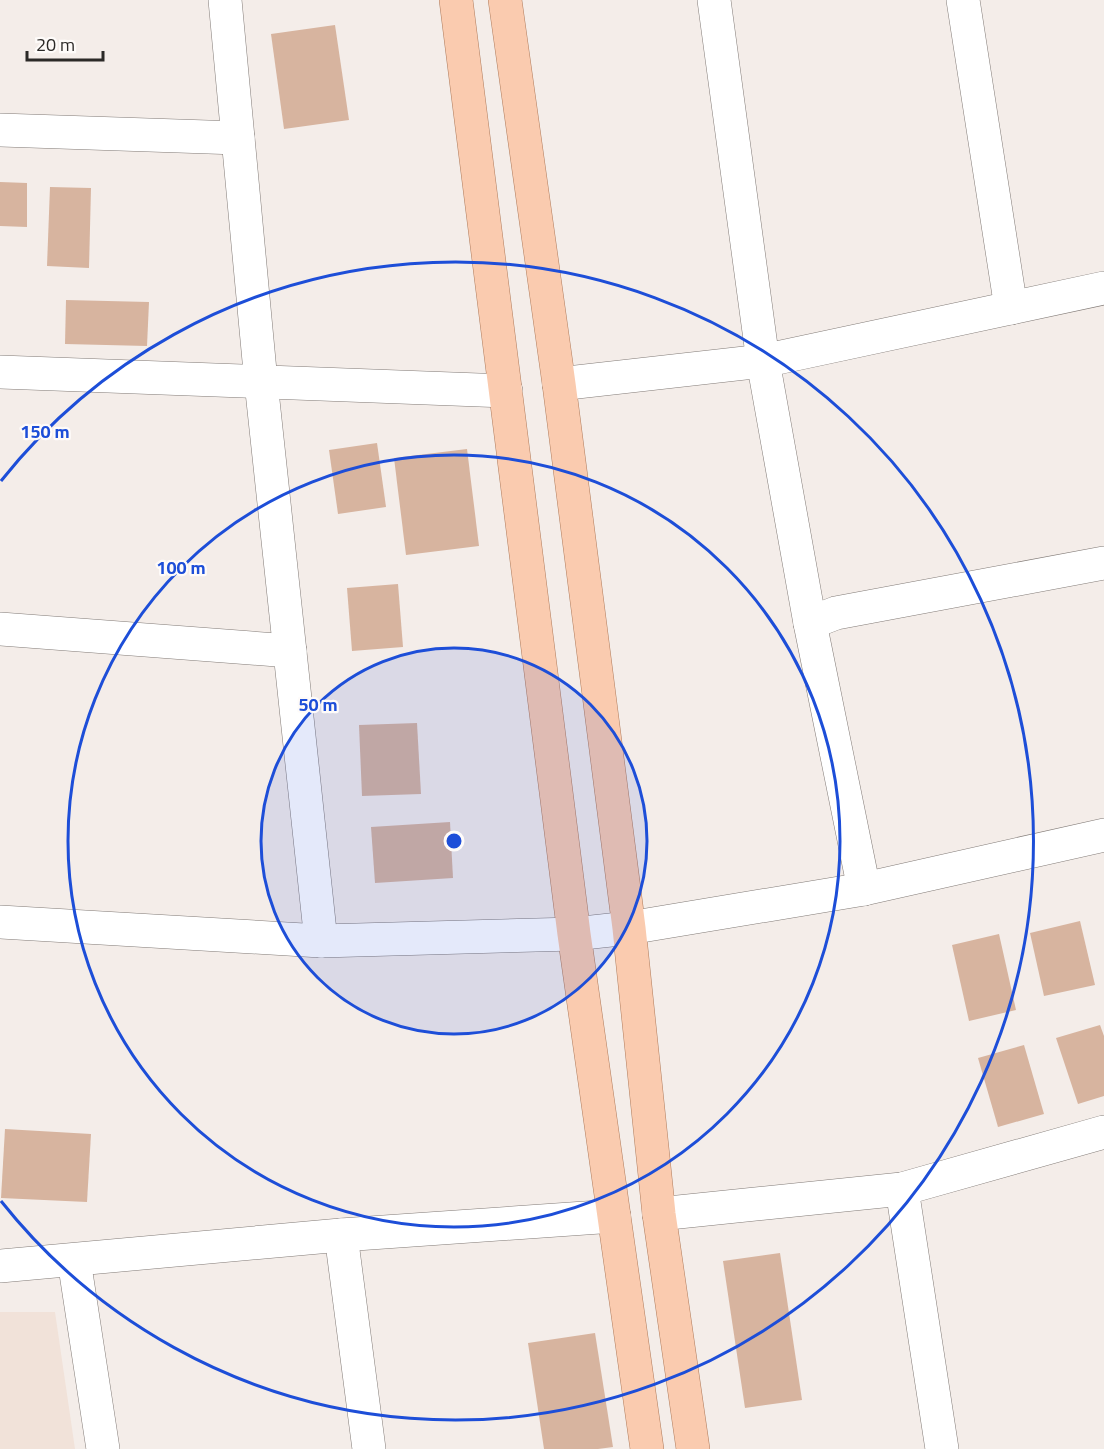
<svg xmlns="http://www.w3.org/2000/svg" width="1104" height="1449" viewBox="0 0 1104 1449" font-family="'Titillium Web',sans-serif">
  <rect width="100%" height="100%" fill="#f4ede9"/>
  <!-- built -->
  <path fill="#f1e2d9" d="M0 1312H55L75 1449H0Z"/>
  <!-- building -->
  <g fill="#d7b49f">
    <path d="M335 25 349 120 284 129 271 34Z"/>
    <path d="M0 182 27 183V227L0 226Z"/>
    <path d="M50 187 91 188 89 268 47 266Z"/>
    <path d="M66 300 149 302 147 346 65 344Z"/>
    <path d="M377 443 386 507 338 514 329 450Z"/>
    <path d="M467 449 479 546 406 555 394 458Z"/>
    <path d="M398 584 403 647 352 651 347 588Z"/>
    <path d="M417 723 421 794 362 796 359 725Z"/>
    <path d="M450 822 453 878 375 883 371 827Z"/>
    <path d="M1080 921 1095 985 1044 996 1030 933Z"/>
    <path d="M999 934 1016 1010 969 1021 952 945Z"/>
    <path d="M1100 1025 1104 1036V1096L1078 1104 1056 1038Z"/>
    <path d="M1024 1045 1044 1114 998 1127 978 1058Z"/>
    <path d="M5 1129 91 1134 87 1202 1 1198Z"/>
    <path d="M780 1253 802 1400 745 1408 723 1261Z"/>
    <path d="M595 1333 613 1447 598 1449H544L528 1343Z"/>
  </g>
  <g fill="none" stroke-linecap="round" stroke-linejoin="round">
    <!-- minor casing -->
    <g stroke="#827b77" stroke-width="34">
      <g id="minor">
        <path d="M225 0 261 382 321 941"/>
        <path d="M714 0 763 361 810 623 864 889"/>
        <path d="M963 0 1011 308"/>
        <path d="M0 130 238 138"/>
        <path d="M0 372 506 391"/>
        <path d="M559 384 763 361 1104 288"/>
        <path d="M810 623 836 613 1104 563"/>
        <path d="M0 629 290 651"/>
        <path d="M0 922 321 941 574 934 629 928 864 889 1104 835"/>
        <path d="M902 1189 942 1449"/>
        <path d="M659 1214 902 1189 1104 1132"/>
        <path d="M341 1235 369 1449"/>
        <path d="M74 1260 103 1449"/>
        <path d="M0 1266 341 1235 614 1216"/>
      </g>
    </g>
    <!-- major casing -->
    <g stroke="#af7c5d" stroke-width="34">
      <g id="major">
        <path d="M456 0 574 934 647 1449"/>
        <path d="M505 0 559 384 629 928 659 1214 693 1449"/>
      </g>
    </g>
    <!-- minor -->
    <use href="#minor" stroke="#fff" stroke-width="33"/>
    <!-- major -->
    <use href="#major" stroke="#facbaf" stroke-width="33"/>
  </g>
  <!-- distance rings -->
  <circle cx="454" cy="841" r="193" fill="#1d4ed8" fill-opacity=".12"/>
  <g fill="none" stroke="#1d4ed8" stroke-width="3">
    <circle cx="454" cy="841" r="193"/>
    <circle cx="454" cy="841" r="386"/>
    <path d="M1 481A579 579 0 1 1 1 1201"/>
  </g>
  <circle cx="454" cy="841" r="9" fill="#1d4ed8" stroke="#fefbf9" stroke-width="3"/>
  <g font-size="18" text-anchor="middle" font-weight="bold" fill="#1d4ed8" stroke="#fefbf9" stroke-width="4.5" stroke-linejoin="round" paint-order="stroke">
    <text x="45" y="438">150 m</text>
    <text x="181" y="574">100 m</text>
    <text x="318" y="711">50 m</text>
  </g>
  <!-- scale -->
  <path d="M27 51v9h76v-9" fill="none" stroke="#2b2927" stroke-width="3"/>
  <text x="36" y="51" font-size="18" fill="#2b2927" stroke="#fefbf9" stroke-width="4.5" paint-order="stroke">20 m</text>
</svg>
